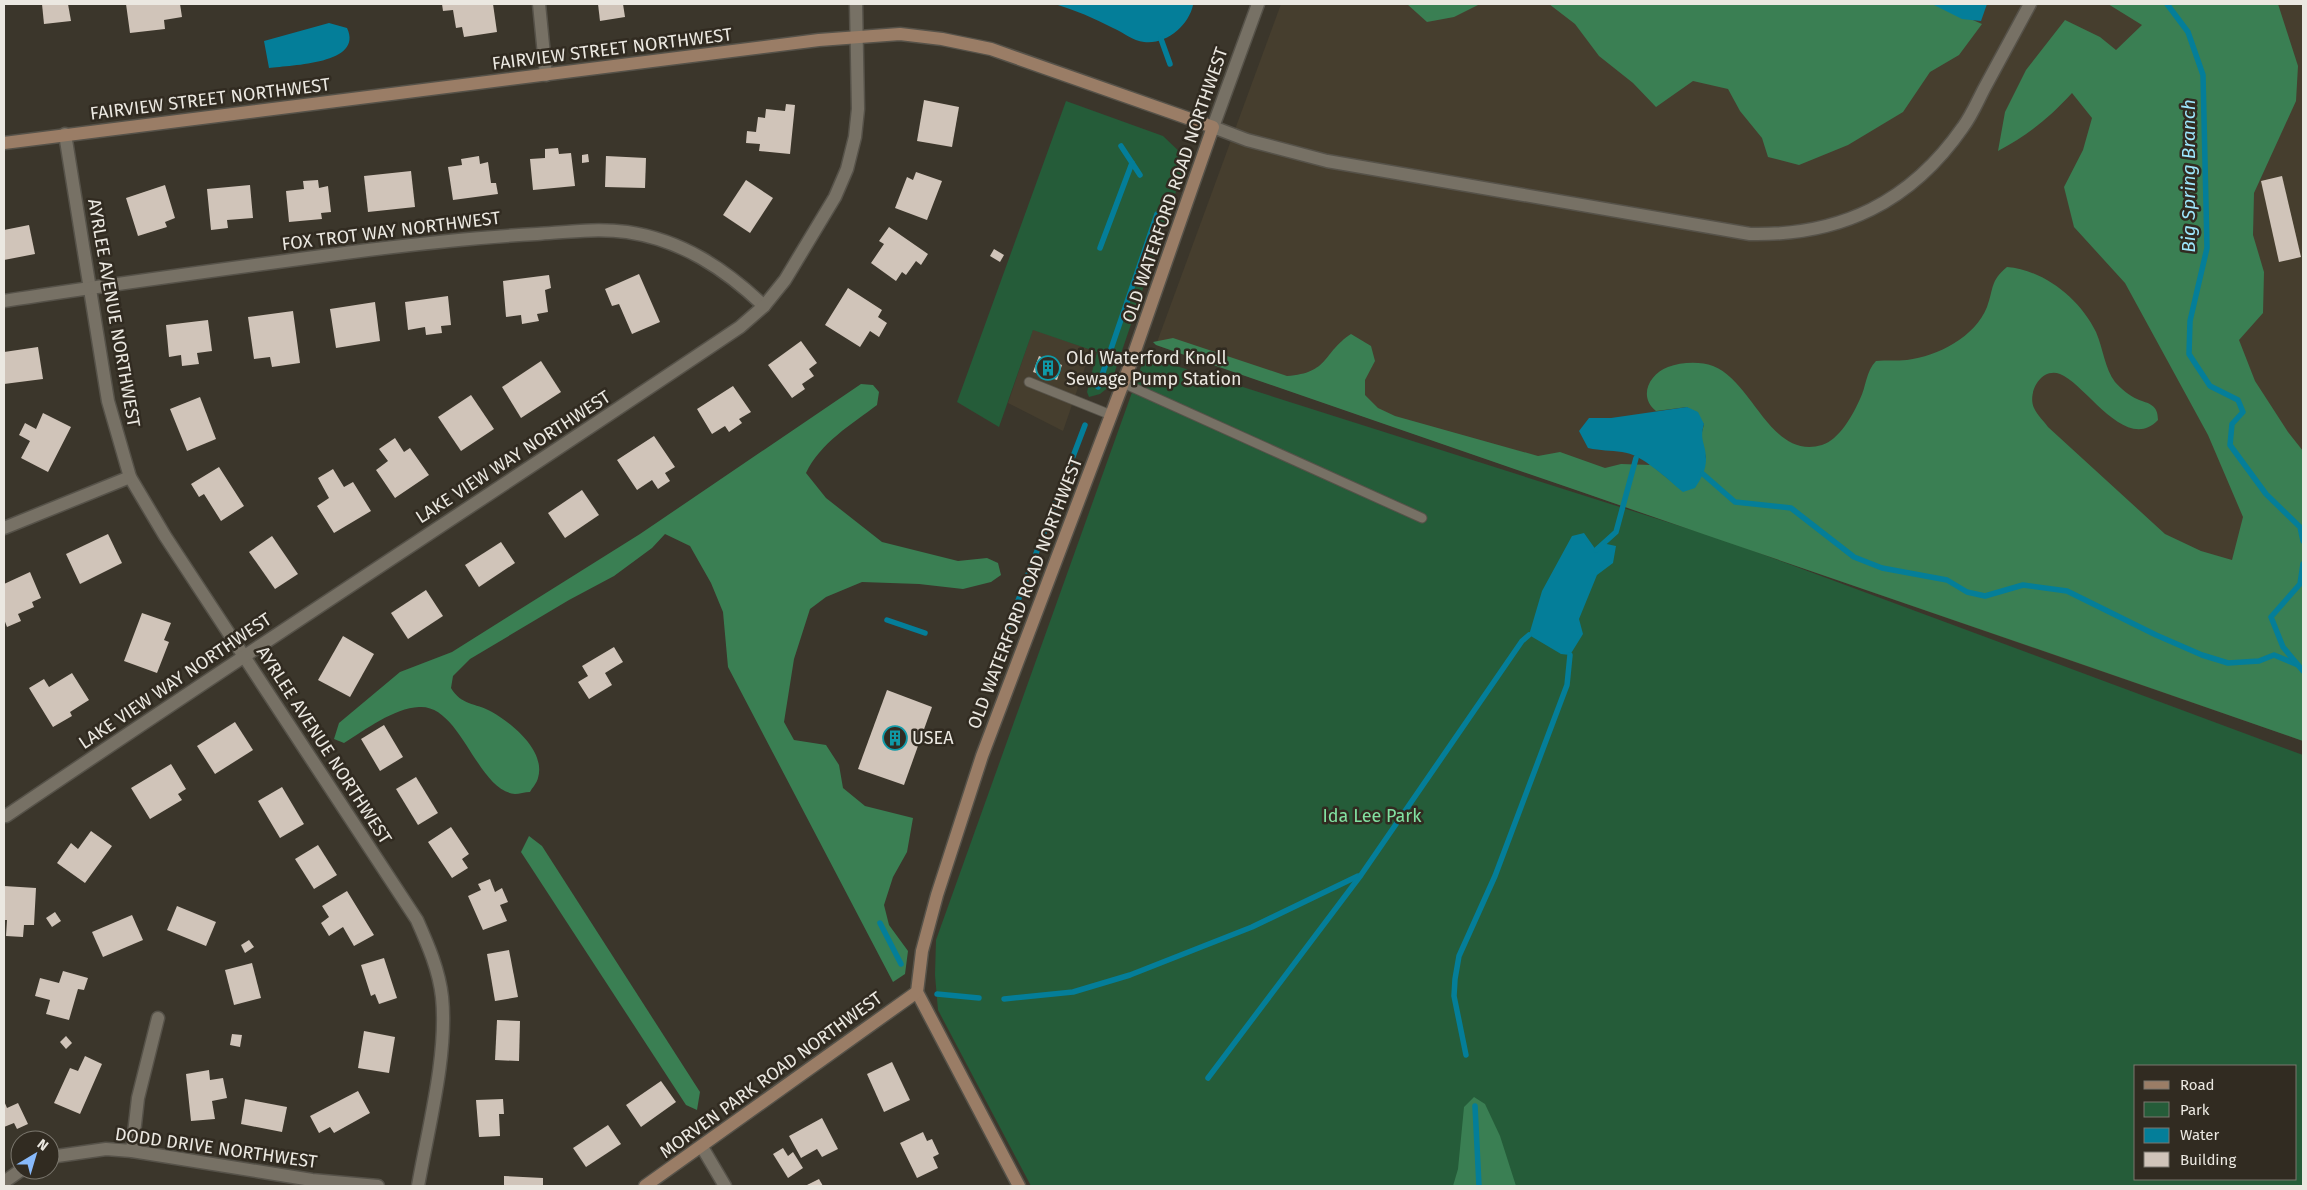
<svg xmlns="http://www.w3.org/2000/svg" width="2307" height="1190" viewBox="0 0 2307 1190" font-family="'Fira Sans',sans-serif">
  <rect width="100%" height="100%" fill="#3b362b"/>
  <!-- built -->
  <g fill="#463e2e">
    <path d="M1281 4H2303V741L1156 345Z"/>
    <path d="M1033 329 1091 350 1063 431 1008 403Z"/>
  </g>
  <!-- green -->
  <g fill="#255c39" fill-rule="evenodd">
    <path d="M1066 101 1163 136 1184 156 1183 171 1110 386 1100 394 1089 397 1087 392 1097 352 1033 330 999 427 957 402Z"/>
    <path d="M1145 356 1727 541 2303 755V1186H1031L938 1010 935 975 936 940ZM2136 1066H2296V1179H2136Z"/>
  </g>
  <!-- forest -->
  <g fill="#3a7f53">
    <path d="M1407 4H1480L1454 17 1427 22Z"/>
    <path d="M1549 4H1936L1982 24 1959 55 1930 72 1903 112 1848 145 1799 165 1768 157 1762 138 1740 111 1728 89 1693 81 1656 107 1633 83 1599 56 1575 24Z"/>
    <path d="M2108 4H2278L2298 66 2296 101 2254 193 2253 235 2264 272 2263 313 2239 340 2255 381 2288 432 2303 451V741C1921 608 1538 478 1156 345L1153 342 1173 338 1287 376C1330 373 1322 353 1351 334L1371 346 1375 361 1365 380V395L1378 408 1395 416 1538 456 1560 452 1605 468 1621 464 1651 465 1683 491 1706 458 1701 436 1704 424 1687 407 1656 411C1638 397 1649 374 1668 367 1681 362 1700 361 1713 366 1753 381 1770 460 1822 445 1839 440 1853 415 1860 399 1866 387 1866 371 1876 361 1886 360 1897 361 1907 360 1938 356 1975 337 1987 307 1994 288 1990 281 2007 267 2044 270 2080 299 2096 332 2103 348 2105 369 2115 382 2120 388 2130 396 2137 399 2149 404 2158 404 2158 420 2126 454 2086 384 2060 374 2041 367 2027 393 2034 408 2037 415 2044 421 2048 427L2165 534 2201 551 2232 560 2243 517 2208 435 2125 283 2074 227 2064 187 2083 150 2092 118 2072 93C2048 119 2028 135 1998 151L2005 112 2026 70 2065 20 2100 37 2116 50 2142 25Z"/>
    <path d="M861 384 873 385 879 392 877 405C852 424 820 443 806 473L826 498 882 542 958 561 987 558 998 563 1001 575 991 582 963 589 919 584 862 582 826 597 810 609 794 659 784 722 794 740 826 745 839 765 843 788 865 806 913 818 907 852 893 877 884 905 889 925 908 951 905 974 893 982 728 667 723 612 711 583 690 546 665 534 652 548 614 576 569 600 470 659 453 676 451 688C462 706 474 702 492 712 513 724 546 751 538 778 537 783 532 788 530 792 525 792 519 794 515 794 477 791 461 704 419 707 394 708 365 730 344 743L334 739 339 723 400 672 452 652 640 534Z"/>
    <path d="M529 836 542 846 700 1092 697 1110 686 1105 521 852Z"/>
    <path d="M1474 1097 1485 1104 1500 1136 1516 1186H1453L1458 1169 1464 1107Z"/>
  </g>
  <!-- water -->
  <g fill="#047e99">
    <path d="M1055 4H1193V5C1189 25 1166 45 1144 42 1133 41 1123 32 1113 28 1094 18 1075 10 1055 4Z"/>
    <path d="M1932 4H1987L1981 21 1962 19Z"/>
    <path d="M329 23 347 28C364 64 292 65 269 68L264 41Z"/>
    <path d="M1687 407 1698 412 1704 424C1699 441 1706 443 1706 459 1706 470 1701 479 1695 488L1683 492C1667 479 1642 454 1622 452 1610 450 1601 451 1588 448L1579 431 1589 418H1611Z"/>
    <path d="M1584 533 1596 550 1602 543 1616 546 1613 563 1597 575 1579 619 1583 634 1570 655 1561 654 1529 635 1542 591 1572 536Z"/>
  </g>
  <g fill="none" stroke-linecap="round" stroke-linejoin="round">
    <!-- stream -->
    <g stroke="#047e99" stroke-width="5.5">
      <path d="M2167 4 2188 32 2203 75 2207 248 2190 321 2189 354 2210 386 2238 400 2243 412 2232 424 2230 445 2266 494 2300 527 2303 541"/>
      <path d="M1161 39 1170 64"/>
      <path d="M1121 146 1140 175"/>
      <path d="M1100 248 1132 163"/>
      <path d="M1098 387 1157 214"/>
      <path d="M1703 474 1735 502 1791 508 1854 557 1882 568 1947 580 1967 592 1985 596 2023 585 2067 591 2156 635 2202 655 2228 663 2259 661 2274 655 2298 665"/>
      <path d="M1596 550 1616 532 1636 458"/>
      <path d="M2303 564 2300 584 2271 617 2283 647 2303 671"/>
      <path d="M887 620 925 633"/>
      <path d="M1000 648 1085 425"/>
      <path d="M880 923 901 964"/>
      <path d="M937 994 979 998"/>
      <path d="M1004 999 1073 992 1130 975 1252 927 1358 876"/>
      <path d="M1466 1055 1454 996 1455 979 1459 956 1495 876 1567 685 1570 655"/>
      <path d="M1208 1078 1361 875 1522 641 1529 635"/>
      <path d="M1475 1106 1479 1186"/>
    </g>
  </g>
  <!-- building -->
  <g fill="#d0c4b9">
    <path d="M42 4H68L71 21 44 24Z"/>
    <path d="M126 4H180L182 17 164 20 165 29 130 33Z"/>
    <path d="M442 4H493L497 32 464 37 462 27 456 28 453 10 443 11Z"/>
    <path d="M598 4H623L625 17 600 21Z"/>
    <path d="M924 100 959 107 952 147 917 141Z"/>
    <path d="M786 104 795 105 790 154 759 151 760 144 746 143 747 131 756 132 758 117 765 118 766 109 785 111Z"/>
    <path d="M558 148 559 154 571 153 575 186 533 190 530 159 545 158V149Z"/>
    <path d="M588 154 589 162 582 163V155Z"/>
    <path d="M479 156 480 164 488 162 491 183H496L498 194 453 200 448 167 462 165 461 159Z"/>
    <path d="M606 156 646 158 645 188 605 187Z"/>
    <path d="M411 171 415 207 368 212 364 176Z"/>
    <path d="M916 172 942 181 927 220 895 208 907 177 913 180Z"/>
    <path d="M2282 176 2301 257 2279 262 2261 181Z"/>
    <path d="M318 180 319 188 328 186 331 212 321 213 322 219 289 222 286 191 304 189 303 181Z"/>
    <path d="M746 180 773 198 750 233 723 215Z"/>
    <path d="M165 185 175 218 165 222 167 227 138 236 126 198Z"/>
    <path d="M250 185 253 218 227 220 228 228 211 230 207 189Z"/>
    <path d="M29 225 35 254 4 260V230Z"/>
    <path d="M889 227 928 254 921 265 916 261 906 275 902 272 896 281 871 263 884 244 879 241Z"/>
    <path d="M994 249 1004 255 1000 262 990 256Z"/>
    <path d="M639 274 660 322 632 334 619 304 612 306 605 289Z"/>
    <path d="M549 275 551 288 545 290 548 312 537 314 539 321 522 324 521 315 506 317 503 281Z"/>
    <path d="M848 288 882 310 878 317 887 323 879 337 870 331 860 347 825 325Z"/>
    <path d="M448 296 451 325 441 326 442 333 426 335 425 327 408 330 405 302Z"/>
    <path d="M375 302 380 341 336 348 330 309Z"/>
    <path d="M293 311 300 363 272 367 270 357 254 359 248 317Z"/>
    <path d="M208 320 212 351 197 353 199 364 182 366 181 355 169 357 166 325Z"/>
    <path d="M801 341 817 363 809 369 814 376 802 384 805 389 792 398 768 365Z"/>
    <path d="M38 347 43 379 4 384V352Z"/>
    <path d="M1039 356 1062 365 1057 380 1033 372Z"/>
    <path d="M541 361 561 392 521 418 502 387Z"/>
    <path d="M733 386 751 412 739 419 742 423 729 432 725 426 712 434 697 409Z"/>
    <path d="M471 395 494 429 461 451 438 417Z"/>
    <path d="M200 397 216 439 187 451 170 409Z"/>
    <path d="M43 413 71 427 48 472 21 458 30 441 19 435 25 423 36 429Z"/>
    <path d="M654 436 675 467 665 473 670 481 658 489 652 480 637 490 617 460Z"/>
    <path d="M395 438 404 452 410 448 429 475 395 498 376 470 388 461 379 449Z"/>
    <path d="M219 467 244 506 221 521 204 494 199 497 191 484Z"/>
    <path d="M333 469 344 487 353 482 371 511 334 533 317 506 329 498 318 478Z"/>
    <path d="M582 490 599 515 565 538 548 513Z"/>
    <path d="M108 534 122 563 80 584 66 554Z"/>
    <path d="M272 536 298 574 275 589 249 552Z"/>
    <path d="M501 542 515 563 479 587 465 565Z"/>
    <path d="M30 572 41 598 32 602 34 607 18 614 21 621 7 627 4 619V584Z"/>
    <path d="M426 590 443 616 408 639 391 613Z"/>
    <path d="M142 613 171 623 164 640 169 642 157 673 124 661Z"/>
    <path d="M343 636 374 654 350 697 318 680Z"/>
    <path d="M614 647 623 662 605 673 612 685 589 699 578 682 588 676 582 666Z"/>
    <path d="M72 673 89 700 70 712 72 716 53 727 29 688 44 679 49 687Z"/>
    <path d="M887 690 932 707 904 785 858 769Z"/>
    <path d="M235 722 253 750 215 774 197 746Z"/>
    <path d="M384 725 403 757 380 771 361 739Z"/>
    <path d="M171 764 186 789 178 794 182 800 150 819 131 788Z"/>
    <path d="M416 777 438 813 418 825 396 789Z"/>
    <path d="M282 787 304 824 280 838 258 801Z"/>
    <path d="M451 827 469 854 462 859 468 868 452 878 428 842Z"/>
    <path d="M91 831 112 846 85 883 57 863 71 843 78 849Z"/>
    <path d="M318 845 337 875 314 889 295 859Z"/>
    <path d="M490 879 495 892 502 888 508 902 500 905 507 921 483 930 468 896 481 890 478 884Z"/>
    <path d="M4 886 36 888 34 925H24L23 937 6 936 7 920H4Z"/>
    <path d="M347 891 374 935 354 946 343 927 329 936 321 923 329 917 322 906Z"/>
    <path d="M177 906 216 922 206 946 167 930Z"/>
    <path d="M55 912 61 921 52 927 46 918Z"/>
    <path d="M132 915 143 940 103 957 92 932Z"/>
    <path d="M249 940 254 947 245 953 241 945Z"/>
    <path d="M509 950 518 997 495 1001 487 954Z"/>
    <path d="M384 958 397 998 379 1004 375 994 371 996 361 965Z"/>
    <path d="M252 963 261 998 234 1005 225 970Z"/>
    <path d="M63 971 88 978 84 990 78 989 69 1020 46 1014 50 1000 35 996 40 978 59 983Z"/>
    <path d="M497 1020 520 1021 519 1061 495 1060Z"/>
    <path d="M364 1031 395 1037 389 1073 358 1068Z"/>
    <path d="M232 1034 242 1035 240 1047 230 1045Z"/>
    <path d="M66 1036 72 1043 66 1049 60 1042Z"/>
    <path d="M85 1056 102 1064 80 1114 54 1103 70 1068 78 1071Z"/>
    <path d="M892 1062 910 1100 884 1112 867 1074Z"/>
    <path d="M209 1070 210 1080 223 1078 227 1098 212 1101 215 1119 191 1121 186 1074Z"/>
    <path d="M661 1081 676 1102 641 1127 626 1105Z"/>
    <path d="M358 1091 370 1113 334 1133 330 1127 319 1133 310 1116Z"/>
    <path d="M245 1099 287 1107 282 1132 241 1124Z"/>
    <path d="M503 1099 504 1114H499L500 1136 479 1137 476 1100Z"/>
    <path d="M4 1101 7 1108 18 1103 28 1124 17 1129 14 1123 4 1127Z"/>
    <path d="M822 1118 838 1149 822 1157 817 1149 801 1158 789 1136Z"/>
    <path d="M608 1125 621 1144 586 1167 573 1148Z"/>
    <path d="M923 1132 927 1141 932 1139 939 1154 933 1157 938 1168 917 1178 900 1143Z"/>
    <path d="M783 1148 788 1156 793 1152 803 1168 788 1178 773 1154Z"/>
    <path d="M504 1176 543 1178V1186H504Z"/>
    <path d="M819 1179 823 1186H805Z"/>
  </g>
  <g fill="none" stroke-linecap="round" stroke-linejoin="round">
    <!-- lane casing -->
    <g stroke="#565249" stroke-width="11">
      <g id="lane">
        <path d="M1029 382 1111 415"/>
        <path d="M1123 383 1422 518"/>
      </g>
    </g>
    <!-- street casing -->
    <g stroke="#565249" stroke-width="15">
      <g id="street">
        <path d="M539 4 546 75"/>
        <path d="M1258 4 1213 127 1247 140 1327 161 1750 234C1841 236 1911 202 1963 127 1972 115 1978 100 1985 87 2000 59 2015 32 2030 4"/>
        <path d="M65 134 108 401 130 477 165 536 417 920C428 945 439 970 442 997 448 1054 428 1129 418 1186"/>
        <path d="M4 301C125 282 246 266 368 250 424 243 480 237 537 234 567 232 597 228 627 232 682 240 725 269 764 306"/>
        <path d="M4 528 130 477"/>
        <path d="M6 816C249 651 496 491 740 327L764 306 785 280 835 197 847 169 855 137 858 109 856 4"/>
        <path d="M702 1147 725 1186"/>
        <path d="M132 1151 138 1098 158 1018"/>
        <path d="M50 1157 106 1149 132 1151 312 1180 378 1186"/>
        <path d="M4 1182 21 1170"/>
      </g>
    </g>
    <!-- secondary casing -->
    <g stroke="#565249" stroke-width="15">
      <g id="secondary">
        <path d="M4 143 819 40 900 34 942 39 991 49 1213 127 1130 365 982 756 937 895 922 951 917 992 1019 1186"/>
        <path d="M645 1186 917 992"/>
      </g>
    </g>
    <!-- lane -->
    <use href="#lane" stroke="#777165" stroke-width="9"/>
    <!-- street -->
    <use href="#street" stroke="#777165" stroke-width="12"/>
    <!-- secondary -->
    <use href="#secondary" stroke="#9a7d66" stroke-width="12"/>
  </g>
  <!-- icons -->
  <defs>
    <g id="building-ring" transform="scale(1.25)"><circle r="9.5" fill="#312b21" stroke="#0f9aa8" stroke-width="1.5"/><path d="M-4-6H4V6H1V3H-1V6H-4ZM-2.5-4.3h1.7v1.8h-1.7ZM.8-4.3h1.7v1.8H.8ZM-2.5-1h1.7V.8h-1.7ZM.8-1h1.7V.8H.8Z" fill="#0f9aa8"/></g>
  </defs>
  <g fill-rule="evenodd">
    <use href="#building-ring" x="1048" y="368"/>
    <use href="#building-ring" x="895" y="738"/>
  </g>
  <g text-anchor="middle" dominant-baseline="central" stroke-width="5" stroke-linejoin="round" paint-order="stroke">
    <!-- street labels -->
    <g font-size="18" fill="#ebe8e1" stroke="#312b21">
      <text transform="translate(612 49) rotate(-7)">FAIRVIEW STREET NORTHWEST</text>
      <text transform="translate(210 99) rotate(-7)">FAIRVIEW STREET NORTHWEST</text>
      <text transform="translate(1175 185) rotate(-71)">OLD WATERFORD ROAD NORTHWEST</text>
      <text transform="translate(391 231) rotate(-7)">FOX TROT WAY NORTHWEST</text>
      <text transform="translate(114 313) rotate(80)">AYRLEE AVENUE NORTHWEST</text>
      <text transform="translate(513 457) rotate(-33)">LAKE VIEW WAY NORTHWEST</text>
      <text transform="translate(1025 593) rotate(-69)">OLD WATERFORD ROAD NORTHWEST</text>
      <text transform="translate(175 681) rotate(-34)">LAKE VIEW WAY NORTHWEST</text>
      <text transform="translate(324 745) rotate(57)">AYRLEE AVENUE NORTHWEST</text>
      <text transform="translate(771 1075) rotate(-36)">MORVEN PARK ROAD NORTHWEST</text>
      <text transform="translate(216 1148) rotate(8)">DODD DRIVE NORTHWEST</text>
    </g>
    <!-- poi labels -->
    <g font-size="18" fill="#ebe8e1" stroke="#312b21" text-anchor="start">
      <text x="1066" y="358">Old Waterford Knoll<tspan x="1066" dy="21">Sewage Pump Station</tspan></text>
      <text x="912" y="738">USEA</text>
    </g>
    <!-- park labels -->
    <g font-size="18" fill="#82e1a1" stroke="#312b21">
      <text x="1372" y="816">Ida Lee Park</text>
    </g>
    <!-- water labels -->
    <g font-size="19" font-style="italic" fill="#9ee6fc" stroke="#312b21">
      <text transform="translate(2188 176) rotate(-90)">Big Spring Branch</text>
    </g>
  </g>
  <!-- border -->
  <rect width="2307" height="1190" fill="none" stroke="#ebe8e1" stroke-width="10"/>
  <!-- legend -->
  <rect x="2134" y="1065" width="162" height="115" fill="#312b21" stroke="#7b776e"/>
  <rect x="2144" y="1081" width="25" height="8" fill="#9a7d66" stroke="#7b776e"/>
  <text x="2180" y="1090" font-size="15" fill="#ebe8e1">Road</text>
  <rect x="2144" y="1102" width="25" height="15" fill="#255c39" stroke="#7b776e"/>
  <text x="2180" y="1115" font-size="15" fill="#ebe8e1">Park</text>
  <rect x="2144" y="1128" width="25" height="15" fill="#047e99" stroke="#7b776e"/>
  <text x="2180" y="1140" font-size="15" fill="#ebe8e1">Water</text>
  <rect x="2144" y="1152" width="25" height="15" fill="#d0c4b9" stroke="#7b776e"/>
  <text x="2180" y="1165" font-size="15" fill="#ebe8e1">Building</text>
  <!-- north arrow -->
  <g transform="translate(35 1155) rotate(38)"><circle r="24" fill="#312b21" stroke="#7b776e"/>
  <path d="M0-4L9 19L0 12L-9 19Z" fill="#88bafc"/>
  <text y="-8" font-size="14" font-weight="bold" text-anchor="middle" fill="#ebe8e1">N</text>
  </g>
</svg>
